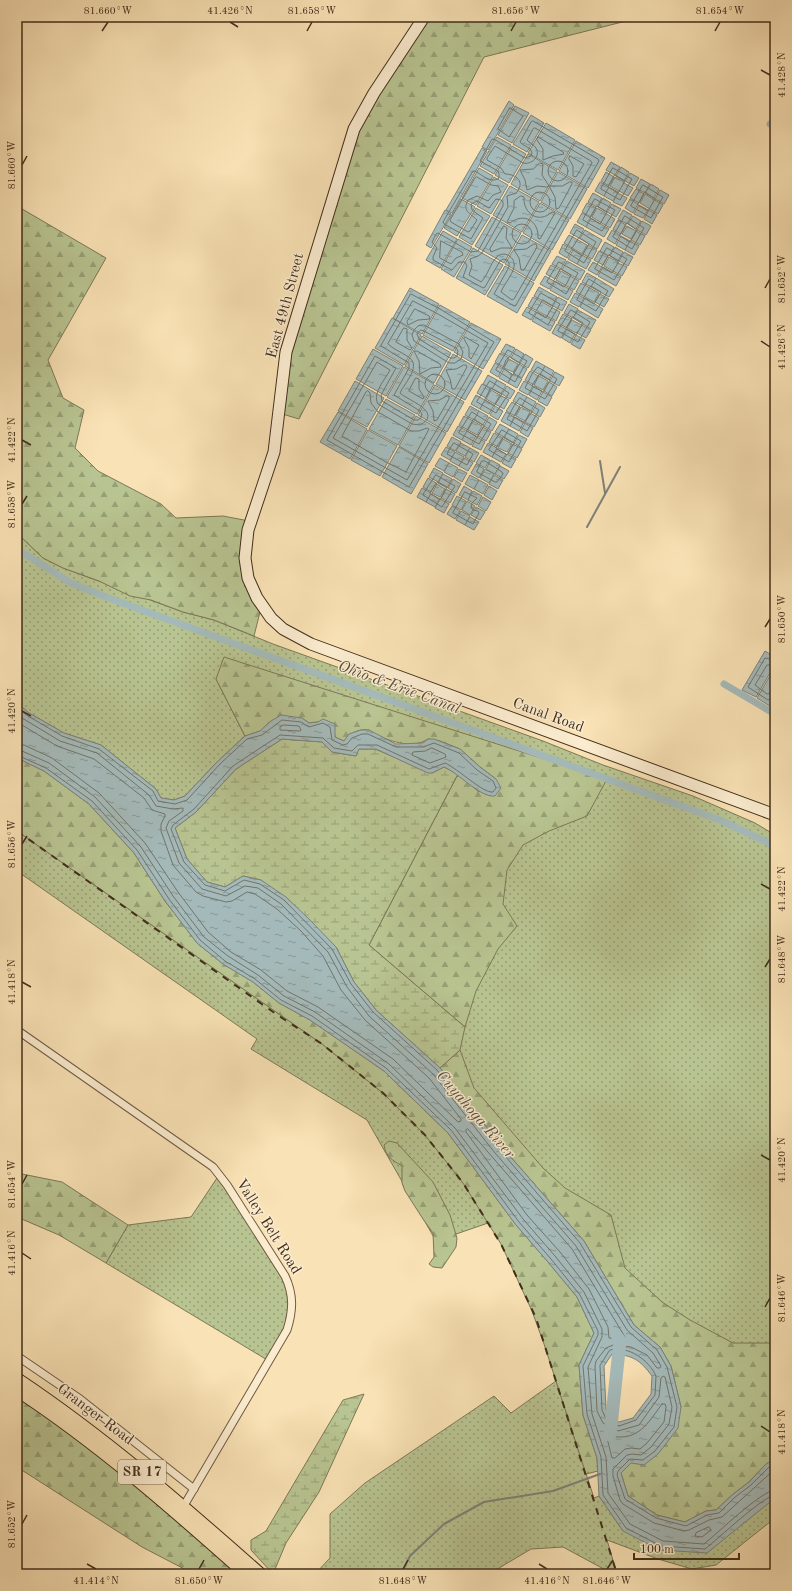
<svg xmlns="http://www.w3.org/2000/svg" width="792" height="1591" viewBox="0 0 792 1591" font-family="'Old Standard TT',serif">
  <defs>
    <pattern id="green-dots" width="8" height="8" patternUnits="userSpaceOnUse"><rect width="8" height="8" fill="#b8c491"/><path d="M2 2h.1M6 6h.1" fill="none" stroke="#97a076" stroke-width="1.8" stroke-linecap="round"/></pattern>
    <pattern id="forest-firs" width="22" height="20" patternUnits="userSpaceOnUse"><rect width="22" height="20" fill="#b8c491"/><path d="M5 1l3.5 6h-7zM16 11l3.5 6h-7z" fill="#97a076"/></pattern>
    <pattern id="wetland-marsh" width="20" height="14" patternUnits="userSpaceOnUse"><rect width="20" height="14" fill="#b8c491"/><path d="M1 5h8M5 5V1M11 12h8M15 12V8" fill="none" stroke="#97a076"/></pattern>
    <pattern id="water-ripples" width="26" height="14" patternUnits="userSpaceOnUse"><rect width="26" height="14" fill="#a4baba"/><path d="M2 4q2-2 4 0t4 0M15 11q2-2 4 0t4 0" fill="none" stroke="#879896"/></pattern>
  </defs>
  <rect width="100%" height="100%" fill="#f9e2b5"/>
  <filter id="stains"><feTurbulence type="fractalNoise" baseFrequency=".005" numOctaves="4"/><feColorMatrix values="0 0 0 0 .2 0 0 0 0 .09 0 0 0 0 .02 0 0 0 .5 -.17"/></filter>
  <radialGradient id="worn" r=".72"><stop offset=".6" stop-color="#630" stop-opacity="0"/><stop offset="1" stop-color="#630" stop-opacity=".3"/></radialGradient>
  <!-- green -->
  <g fill="url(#green-dots)" stroke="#7d7856">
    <path d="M17 531 20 536 43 558 63 568 183 612 214 620 273 644 543 741 603 765 693 796 755 823 775 835V1457L678 1428 634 1325 584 1241 376 1010 344 764 452 749 216 679 245 736 217 762 185 796 174 800 161 798 156 789 101 745 64 733 29 713 17 703Z"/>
    <path d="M17 831 322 1044 383 1093 425 1135 463 1182 488 1223 436 1241 367 1120 251 1049 257 1039 17 871Z"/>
    <path d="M219 1175 285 1276 292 1313 269 1361 106 1263 128 1225 191 1217Z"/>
    <path d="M556 1381 594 1498 599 1496 623 1531 758 1510 775 1498V1518L716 1565 692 1569 658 1559 607 1540 617 1574H613L563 1547 531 1549 489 1574H315L330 1558V1514L365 1483 494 1396 511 1413Z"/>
  </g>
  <!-- forest -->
  <g fill="url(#forest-firs)" stroke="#7d7856">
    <path d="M424 17H754L634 19 484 57 299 419 279 413 286 352 354 129Z"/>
    <path d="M17 206 106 258 48 360 63 398 84 410 75 448 98 471 161 504 176 518 223 516 249 521 245 558 262 604 254 636 214 620 183 612 151 600 130 596 99 581 63 568 43 558 20 536 17 531Z"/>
    <path d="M224 657 607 779 587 816 549 831 523 845 507 870 503 904 517 926 498 949 476 991 465 1027 369 945 458 774 479 792 496 779 480 767 460 749 440 741 428 739C413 749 392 742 377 735 374 734 371 731 369 730 359 728 349 734 344 741L335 737 334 730 318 722 309 723 302 718 271 721 260 731 245 736 216 679Z"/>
    <path d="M17 758 44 771 89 804 134 853 165 901 197 943 223 964 253 982 279 1003 310 1020 384 1071 448 1133 516 1225 548 1262 577 1297 594 1333 579 1365 583 1415 597 1458 598 1471 586 1474 544 1344 532 1311 501 1244 463 1183 425 1135 383 1093 322 1044 17 831Z"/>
    <path d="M460 1050 474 1088 543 1168 565 1188 611 1215 625 1268 662 1302 690 1320 733 1343H775V1459L766 1464 749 1482 732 1495 716 1510 706 1511 685 1522 657 1515 628 1496 621 1473 681 1407 671 1366 660 1347 634 1325 584 1241 502 1147 440 1068Z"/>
    <path d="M389 1141 397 1143 433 1182 450 1215 457 1238 456 1247 442 1268 433 1267 429 1264 434 1257 433 1233 423 1219 405 1191 402 1183V1166C392 1160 386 1157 384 1145Z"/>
    <path d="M17 1173 62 1182 128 1225 106 1263 59 1235 17 1217Z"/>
    <path d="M17 1390 246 1574H194L142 1547 17 1467Z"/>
  </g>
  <!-- wetland -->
  <g fill="url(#wetland-marsh)" stroke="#7d7856">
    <path d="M282 739 323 742 332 752 356 756 358 749H375L432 773 444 767 458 774 369 945 465 1027 460 1050 440 1068 376 1010 354 982 336 947 261 880 243 876 225 887 207 882 187 859 175 828 196 812 236 769Z"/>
    <path d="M364 1394 319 1492 286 1543 273 1574 251 1550V1540L266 1531 343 1400Z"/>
  </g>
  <!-- water -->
  <g fill="url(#water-ripples)" stroke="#7d827a" fill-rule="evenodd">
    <path d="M509 101 514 105 488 150 482 147Z"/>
    <path d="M515 106 529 113 512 143 498 135Z"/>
    <path d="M531 115 544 123 527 152 513 144Z"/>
    <path d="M546 123 575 140 558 170 528 153Z"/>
    <path d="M497 137 511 145 494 174 480 166Z"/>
    <path d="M576 141 605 158 588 188 559 171Z"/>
    <path d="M512 146 526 154 509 183 495 175Z"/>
    <path d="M482 148 487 151 452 213 446 210Z"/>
    <path d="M528 154 557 171 540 201 511 184Z"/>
    <path d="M611 162 620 167 615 175 606 170Z"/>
    <path d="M621 167 629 172 624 181 616 176Z"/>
    <path d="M479 168 493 176 476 205 462 198Z"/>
    <path d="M558 172 587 189 570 219 541 202Z"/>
    <path d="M606 172 614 177 609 186 601 181Z"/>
    <path d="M630 173 639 178 634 186 625 181Z"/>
    <path d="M494 177 508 185 491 214 477 206Z"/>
    <path d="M615 177 624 182 623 184 624 183 633 188 628 196 610 186Z"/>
    <path d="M641 179 650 184 645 193 636 188Z"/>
    <path d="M600 182 609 187 604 196 595 191Z"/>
    <path d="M651 184 659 189 654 198 645 193Z"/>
    <path d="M510 186 539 202 522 232 493 215Z"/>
    <path d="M609 187 618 192 613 201 604 196Z"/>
    <path d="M636 189 644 194 639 203 630 198Z"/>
    <path d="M660 190 669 195 664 204 655 199Z"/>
    <path d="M593 193 602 198 597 207 588 202Z"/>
    <path d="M618 193 627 198 622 206 613 202Z"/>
    <path d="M645 194 663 205 658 214 640 203Z"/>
    <path d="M603 198 611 203 606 212 598 207Z"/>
    <path d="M461 199 475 207 457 236 444 228Z"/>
    <path d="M630 199 638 204 633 213 625 208Z"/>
    <path d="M540 203 569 220 552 250 523 233Z"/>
    <path d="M587 203 596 208 591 217 582 212Z"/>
    <path d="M612 204 621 209 616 217 607 212Z"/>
    <path d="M639 205 648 210 643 218 634 214Z"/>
    <path d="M476 208 490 216 472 245 459 237Z"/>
    <path d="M597 208 615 219 610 228 592 217Z"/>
    <path d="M445 210 451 214 431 248 426 245Z"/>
    <path d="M623 210 632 215 627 224 618 219Z"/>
    <path d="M649 210 657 215 652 224 644 219Z"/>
    <path d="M582 213 591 218 586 227 577 222Z"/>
    <path d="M633 216 641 221 636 229 628 224Z"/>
    <path d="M492 217 521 233 504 263 475 246Z"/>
    <path d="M591 218 609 229 604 237 586 227Z"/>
    <path d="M618 220 626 225 621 234 613 229Z"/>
    <path d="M642 221 651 226 646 235 637 230Z"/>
    <path d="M575 224 584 229 579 238 570 233Z"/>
    <path d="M627 226 636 231 631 239 622 234Z"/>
    <path d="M585 230 602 240 597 249 580 238Z"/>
    <path d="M612 230 620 235 615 244 607 239Z"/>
    <path d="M443 231 457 239 440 268 426 260Z"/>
    <path d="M636 231 645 236 640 245 631 240Z"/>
    <path d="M522 235 551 251 534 281 505 264Z"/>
    <path d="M569 235 587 245 582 254 564 243Z"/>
    <path d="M621 236 630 241 625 250 616 245Z"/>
    <path d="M458 239 472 247 454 277 441 269Z"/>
    <path d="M630 241 639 246 634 255 625 250Z"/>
    <path d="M605 242 614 247 609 256 600 251Z"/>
    <path d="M563 244 572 249 567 258 559 253Z"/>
    <path d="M588 245 597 250 592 259 583 254Z"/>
    <path d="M615 247 623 252 618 261 610 256Z"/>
    <path d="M473 248 503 265 485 295 456 278Z"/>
    <path d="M573 250 582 255 577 264 568 259Z"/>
    <path d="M599 251 608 256 603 265 594 260Z"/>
    <path d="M624 252 633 257 628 266 619 261Z"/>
    <path d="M582 255 591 260 586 269 577 264Z"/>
    <path d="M557 256 566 260 561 269 552 264Z"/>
    <path d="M609 257 618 262 617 264 618 263 627 267 622 276 604 266Z"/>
    <path d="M567 261 585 271 580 280 562 270Z"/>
    <path d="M593 262 602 267 597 275 588 270Z"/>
    <path d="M551 265 560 270 555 279 546 274Z"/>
    <path d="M505 266 534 283 517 313 487 296Z"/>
    <path d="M603 267 621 277 616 286 598 276Z"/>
    <path d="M561 271 579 281 574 290 556 280Z"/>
    <path d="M587 273 596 278 591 287 582 282Z"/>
    <path d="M545 276 554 281 549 289 540 284Z"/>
    <path d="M596 278 614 289 609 297 591 287Z"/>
    <path d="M555 281 573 291 568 300 550 290Z"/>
    <path d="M581 283 599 293 594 302 576 292Z"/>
    <path d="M539 287 557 297 552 306 534 296Z"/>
    <path d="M410 288 439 304 422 334 393 318Z"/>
    <path d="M575 293 584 298 579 307 570 302Z"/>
    <path d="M600 294 609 299 604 307 595 302Z"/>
    <path d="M533 297 560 312 556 321 528 306Z"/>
    <path d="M558 297 567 302 562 311 553 306Z"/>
    <path d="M585 298 603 309 598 318 580 307Z"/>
    <path d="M569 304 578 309 573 318 564 313Z"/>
    <path d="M440 305 470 322 453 351 423 335Z"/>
    <path d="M527 307 536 312 531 320 522 315Z"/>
    <path d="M578 310 596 320 591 329 573 318Z"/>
    <path d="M537 312 555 322 550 331 532 321Z"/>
    <path d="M563 314 572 319 567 328 558 323Z"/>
    <path d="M392 318 421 335 404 365 375 348Z"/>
    <path d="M572 320 591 330 586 338 577 333 578 331 576 333 567 328Z"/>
    <path d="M471 323 501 339 483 369 454 352Z"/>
    <path d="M557 324 566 329 561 338 552 333Z"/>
    <path d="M567 329 575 334 570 343 562 338Z"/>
    <path d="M576 335 585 340 580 349 571 344Z"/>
    <path d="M422 336 451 353 434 383 405 366Z"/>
    <path d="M506 344 515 348 510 357 501 352Z"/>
    <path d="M373 349 403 366 386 396 356 379Z"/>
    <path d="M516 349 524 354 519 363 511 358Z"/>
    <path d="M500 353 509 358 504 367 495 362Z"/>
    <path d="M453 354 482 371 465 400 436 384Z"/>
    <path d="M525 354 533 359 528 368 520 363Z"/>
    <path d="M509 359 518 364 513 372 504 368Z"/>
    <path d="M536 361 545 366 540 375 531 370Z"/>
    <path d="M495 363 503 368 498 377 490 372Z"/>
    <path d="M519 364 527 369 522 378 513 373Z"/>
    <path d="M545 366 554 371 549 380 540 375Z"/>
    <path d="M404 367 434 384 417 414 387 397Z"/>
    <path d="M504 369 512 374 508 383 499 378Z"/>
    <path d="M530 371 538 376 534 385 525 380Z"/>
    <path d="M555 372 564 377 559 386 550 381Z"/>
    <path d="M513 374 522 379 517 388 508 383Z"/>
    <path d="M488 375 497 380 492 389 483 384Z"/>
    <path d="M539 376 548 381 543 390 534 385Z"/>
    <path d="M497 380 506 385 501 394 492 389Z"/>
    <path d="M355 381 384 398 367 427 338 411Z"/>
    <path d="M524 381 533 386 528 395 519 390Z"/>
    <path d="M549 382 557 387 552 396 544 391Z"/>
    <path d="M482 384 491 389 486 398 477 393Z"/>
    <path d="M435 385 464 402 447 432 418 415Z"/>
    <path d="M507 386 515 391 510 399 502 394Z"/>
    <path d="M534 386 542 391 537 400 529 395Z"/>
    <path d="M491 390 500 395 495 404 486 399Z"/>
    <path d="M518 392 527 397 522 406 513 401Z"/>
    <path d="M543 392 552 397 547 406 538 401Z"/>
    <path d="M476 395 485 400 480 409 471 404Z"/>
    <path d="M500 395 509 400 504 409 495 404Z"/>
    <path d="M527 397 536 402 531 411 522 406Z"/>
    <path d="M386 399 415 415 398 445 369 429Z"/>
    <path d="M485 400 494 405 489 414 480 409Z"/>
    <path d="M512 402 520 407 515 416 506 411Z"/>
    <path d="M537 403 545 408 540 417 532 412Z"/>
    <path d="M470 406 479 411 474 420 465 415Z"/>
    <path d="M495 406 503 411 498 420 490 415Z"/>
    <path d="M521 407 530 412 525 421 516 416Z"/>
    <path d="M479 411 488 416 483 425 474 420Z"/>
    <path d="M338 412 367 429 350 459 320 442Z"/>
    <path d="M506 412 514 417 510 426 501 421Z"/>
    <path d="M530 413 539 418 534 427 525 422Z"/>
    <path d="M416 416 446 433 429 463 399 446Z"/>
    <path d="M464 416 473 421 468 430 459 425Z"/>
    <path d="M489 417 497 422 492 431 484 426Z"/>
    <path d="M515 417 524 422 519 431 510 426Z"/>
    <path d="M473 421 482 426 477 435 468 430Z"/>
    <path d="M525 423 533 428 528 437 520 432Z"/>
    <path d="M500 424 509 429 504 437 495 432Z"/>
    <path d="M458 426 467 431 462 440 453 435Z"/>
    <path d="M483 427 491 432 486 441 478 436Z"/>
    <path d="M509 429 518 434 513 443 504 438Z"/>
    <path d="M368 430 397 446 380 476 351 460Z"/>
    <path d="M467 431 476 436 471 445 462 440Z"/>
    <path d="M494 433 503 438 498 447 489 442Z"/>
    <path d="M519 435 527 439 522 448 514 443Z"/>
    <path d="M452 437 461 442 455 451 447 446Z"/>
    <path d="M477 437 485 442 481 450 472 446Z"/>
    <path d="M503 439 512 444 507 452 498 448Z"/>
    <path d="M461 443 470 448 465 456 456 451Z"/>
    <path d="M488 443 497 448 492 457 483 452Z"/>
    <path d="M513 444 522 449 517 458 508 453Z"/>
    <path d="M399 447 428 464 411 494 382 477Z"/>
    <path d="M446 447 455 452 450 460 441 455Z"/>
    <path d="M470 448 479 453 474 462 465 457Z"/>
    <path d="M497 449 506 454 501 462 492 457Z"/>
    <path d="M455 452 464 457 459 466 450 461Z"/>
    <path d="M507 454 516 459 511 468 502 463Z"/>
    <path d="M481 455 490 460 485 468 476 463Z"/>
    <path d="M440 458 449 463 444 471 435 466Z"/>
    <path d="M464 458 473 463 468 471 459 466Z"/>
    <path d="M491 460 500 465 495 474 486 469Z"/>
    <path d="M449 463 458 468 453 477 444 472Z"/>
    <path d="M476 464 484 469 479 478 471 473Z"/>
    <path d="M500 466 509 471 504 479 495 474Z"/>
    <path d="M434 468 443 473 438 482 429 477Z"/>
    <path d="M459 469 467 473 462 482 454 477Z"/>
    <path d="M485 469 494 474 489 483 480 478Z"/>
    <path d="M443 474 452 479 447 488 438 483Z"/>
    <path d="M470 475 479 480 474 489 465 484Z"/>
    <path d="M494 475 503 480 498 489 489 484Z"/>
    <path d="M428 478 436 483 431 492 423 487Z"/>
    <path d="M453 479 461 484 456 493 448 488Z"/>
    <path d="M479 480 488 485 483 494 474 489Z"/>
    <path d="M437 484 445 489 440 497 432 493Z"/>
    <path d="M464 486 472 491 468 500 459 495Z"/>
    <path d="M489 486 497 491 492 500 484 495Z"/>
    <path d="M422 488 431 493 426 502 417 497Z"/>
    <path d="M446 489 455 494 450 503 441 498Z"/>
    <path d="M473 491 482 496 477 505 468 500Z"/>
    <path d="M431 494 440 499 435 507 426 502Z"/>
    <path d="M457 496 466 501 461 510 452 505Z"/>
    <path d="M483 497 491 502 486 511 478 506Z"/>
    <path d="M440 499 449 504 444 513 435 508Z"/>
    <path d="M467 501 475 506 470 515 462 510Z"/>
    <path d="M452 506 460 511 455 519 447 514Z"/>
    <path d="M476 507 485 512 480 520 471 515Z"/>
    <path d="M461 511 470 516 465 525 456 520Z"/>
    <path d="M470 517 479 522 474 530 465 525Z"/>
    <path d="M765 651 775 657V664L756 697 742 690Z"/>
    <path d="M775 667V698L770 706 757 698Z"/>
    <path d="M17 703 29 713 64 733 101 745 156 789 161 798 174 800 185 796 217 762 245 736 260 731 271 721 281 715 302 718 309 723 318 722 323 719 335 724V737L344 741 349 734 361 730H369L396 744 423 743 428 739H434L460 749 480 767 496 779 501 788 495 796C480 798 459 773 444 767L432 773H428L376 749H359L356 756 332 752 322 742 282 739 236 769 196 812 175 828 187 859 207 882 225 887 243 876 261 880 286 897 311 921 336 947 354 982 376 1010 440 1068 502 1147 584 1241 634 1325 660 1347 671 1366 681 1407 678 1428 658 1454 644 1465 631 1463 621 1473 628 1496 657 1515 685 1522 706 1511 716 1510 732 1495 749 1482 766 1464 775 1459V1498L707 1553 660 1550 623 1531 599 1496 597 1458 583 1415 579 1365 594 1333 577 1297 548 1262 516 1225 448 1133 384 1071 310 1020 279 1003 253 982 223 964 197 943 165 901 134 853 89 804 44 771 17 758ZM612 1354C633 1355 640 1360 652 1376L651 1394 633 1418 619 1422 610 1418 606 1409 604 1366Z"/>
  </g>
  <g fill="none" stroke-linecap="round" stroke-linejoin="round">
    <!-- shore -->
    <g stroke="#73746a" stroke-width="1">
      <path d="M510 108 523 116 509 137 498 129Z"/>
      <path d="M533 121 598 159 599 161 516 305 514 306 494 294 509 267V263L507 260 503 259 500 261 485 287 483 288 463 277 467 266 465 262H459L452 270 433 260V257L437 248 432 242 436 234 438 233 471 252 478 251 503 206V202L501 200 496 199 489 208 477 201 471 204 472 210 483 218 471 239 444 224 443 222 473 171H475C482 175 492 184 499 178V174L498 171 480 161 492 139H494L525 158 531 156C535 148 524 147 520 142L531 122Z"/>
      <path d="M535 128 591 161 592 163 514 299 512 300 501 292C504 284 512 276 514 267 516 257 503 249 496 258 490 264 488 275 481 282L469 275 472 266 470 259 478 256 482 253 508 207 507 196 516 193C526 182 516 174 505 174L501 168 487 160V158L495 146 523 163C531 165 541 157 536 148 534 144 529 143 527 140L533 129Z"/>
      <path d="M538 137 563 152 564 154 553 156 543 160V149L537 140Z"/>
      <path d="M570 156 584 164 576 177 573 176V166L569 159Z"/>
      <circle cx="558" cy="171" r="10"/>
      <path d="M540 163 543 164 542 175 549 186 547 187 537 186 527 190 525 180 520 170 533 169Z"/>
      <path d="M613 168 632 179 620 200 601 189Z"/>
      <path d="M615 175 625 181 618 193 608 187Z"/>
      <path d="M477 177 491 185 498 186 501 192 493 195 488 201 477 196 468 200C462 211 470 213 477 220L470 231 468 232 451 222 450 220 475 178Z"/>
      <path d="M570 182H572V184L559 208 556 209 555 197 549 186H562Z"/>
      <path d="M643 185 663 197 651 218 631 206Z"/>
      <circle cx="540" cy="202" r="10"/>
      <path d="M645 192 655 199 648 211 638 205Z"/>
      <path d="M521 196 524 197C523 214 539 224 552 212L555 213 540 239 538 238C539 221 524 212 510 223L507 222 514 208V201Z"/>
      <path d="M595 199 615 210 602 231 583 220Z"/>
      <path d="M597 206 607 212 600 224 590 218Z"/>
      <path d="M625 216 644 228 632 249 613 237Z"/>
      <path d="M627 223 637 230 630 242 620 236Z"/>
      <circle cx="522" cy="234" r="10"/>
      <path d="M504 226 507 228 506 238 512 248H501L491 252 490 249Z"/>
      <path d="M577 230 596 242 584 263 565 251Z"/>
      <path d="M579 238 589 244 582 256 572 249Z"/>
      <path d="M441 241 462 252 463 255 456 258 451 264 440 258Z"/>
      <path d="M534 244H536L537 247 524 270H521L519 258 514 250 526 249Z"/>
      <path d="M607 248 627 259 614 280 595 269Z"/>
      <path d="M609 255 619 261 612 273 602 267Z"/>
      <path d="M559 262 578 273 566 294 547 282Z"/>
      <path d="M561 269 571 275 567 283 564 287 554 281Z"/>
      <path d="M589 279 608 291 596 311 577 300Z"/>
      <path d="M591 286 601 292 594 304 584 298Z"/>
      <path d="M541 293 560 304 548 325 529 313Z"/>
      <path d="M411 294 440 309 494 342 409 487 327 440 375 356 396 368 381 395 382 401 414 420H418L421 418 422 414 420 411 394 395 409 368V363L381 346Z"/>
      <path d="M543 300 553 306 546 318 536 312Z"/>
      <path d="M413 301 438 314 488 343 407 480 333 438 377 362 390 370C385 380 372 393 378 404L412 424 420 425C444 412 407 400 400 393 405 382 423 365 407 356 401 352 393 349 388 344Z"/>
      <path d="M415 309 429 316 430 319 418 320 408 325 407 322Z"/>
      <path d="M571 310 590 322 578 342 558 331Z"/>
      <path d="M573 317 583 323 576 335 566 329Z"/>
      <path d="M424 325 459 344 463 352 461 359 455 363H449L414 341 412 335 414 330 418 326Z"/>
      <path d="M404 328 407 329V340L412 348 410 350 396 342Z"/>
      <path d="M421 330 424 331 456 348 458 351 457 356 454 358H450L419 339 417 334Z"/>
      <path d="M465 337 479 345 471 359 469 357V348L464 339Z"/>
      <path d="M508 350 527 361 515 382 496 370Z"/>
      <path d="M415 351H417L440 364 441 367 431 368 420 374 419 361 415 353Z"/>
      <path d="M510 357 520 363 513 375 503 368 506 360Z"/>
      <path d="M464 365H466L467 367 455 389H452L450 379 446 370 456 369Z"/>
      <path d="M538 367 557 379 545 399 525 388 532 374Z"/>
      <circle cx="435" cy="384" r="10"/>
      <path d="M540 374 550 380 543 392 532 386Z"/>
      <path d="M416 378 419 379V389L424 397 423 399 409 391Z"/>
      <path d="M490 381 509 393 496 413 477 402Z"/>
      <path d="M491 388 502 394 494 406 485 400Z"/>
      <path d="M368 391 370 393 371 403 378 412 411 431H419L427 428 429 429 406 472 384 461 342 436 366 392Z"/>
      <path d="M447 396H449V399L437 420 434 421 433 411 428 401 439 400Z"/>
      <path d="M520 398 539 410 527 431 507 419 514 406Z"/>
      <path d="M521 405 532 412 524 423 514 417Z"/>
      <path d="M472 412 491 424 479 444 459 433Z"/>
      <path d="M474 419 484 426 477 437 467 431Z"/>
      <path d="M502 430 521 441 509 462 489 450Z"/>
      <path d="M504 437 514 443 507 455 496 448Z"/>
      <path d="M454 443 473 454 467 465 447 454 449 450Z"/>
      <path d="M482 461H485L502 472 503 474 497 482H495L477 472Z"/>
      <path d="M436 475 455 486 442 507 423 495Z"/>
      <path d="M438 482 447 487 440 500 430 493Z"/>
      <path d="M465 492 477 498 472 503 471 507 473 510 478 511 479 513 473 524 453 513Z"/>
      <path d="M775 660 765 658 748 687 768 700 775 697"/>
      <path d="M775 665H767L755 685 767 694 775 692"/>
      <path d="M17 708 28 716 62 736 99 749 153 791 158 801 175 804 187 800 220 764 247 739 262 735 282 720 301 722 309 727 323 723 330 727 332 740 343 745 347 744 352 738 362 734H368L396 747H423L434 743 459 753 477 770 493 781 496 788 493 792C484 794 457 768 445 763L429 769 377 745H358L352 751 334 748 323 738 280 735 233 766 194 809 173 825 171 829 184 862 205 885 225 891 244 880 260 884 284 900 332 949 351 984 373 1012 437 1070 499 1149 580 1243 631 1327 657 1350 667 1367 677 1407 674 1427 655 1451 643 1460 630 1459 618 1471 617 1475 625 1499 656 1518 686 1526 707 1515 719 1513 734 1498 751 1485 769 1467 775 1463"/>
      <path d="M17 715 60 741 97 753 149 795 156 806 173 809 183 808V811L169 821 166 828 179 863 202 889 226 896 245 886 258 888 281 904 328 952 347 987 369 1016 433 1074 495 1153 576 1246 627 1330 653 1353 661 1366 660 1368H657L647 1355 631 1347 613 1345 606 1348 596 1361 595 1366 597 1411 603 1423 618 1431 639 1425 659 1397 661 1378 663 1376 665 1377 672 1407 669 1424 651 1447 641 1455 632 1454 627 1455 613 1469V1476L620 1500 623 1504 654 1523 684 1531 689 1530 709 1520 722 1517 775 1469"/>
      <path d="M17 722 57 746 94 759 144 798 152 810 165 814V816L161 824V831L173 865 196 892 203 896 226 902 232 901 247 892 255 894 277 909 301 931 323 956 341 990 365 1020 429 1078 461 1119V1121L458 1122 393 1059 318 1007 287 991 261 970 231 952 208 932 178 892 145 843 99 793 52 758 24 745 17 744"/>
      <path d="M284 725 299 726 301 730 300 731 280 730V727Z"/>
      <path d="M432 748 445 754 446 757 430 763 412 755 413 752 425 751Z"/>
      <path d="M17 750 22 751 49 763 95 797 141 847 173 896 204 937 228 956 258 975 284 996 315 1012 389 1064 455 1128 523 1219 555 1256 584 1292 602 1329V1337L588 1367 592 1414 606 1457 608 1493 630 1524 663 1541 704 1544C718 1533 761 1491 775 1490"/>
      <path d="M17 755 46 768 92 801 137 850 169 899 200 940 225 961 255 979 281 1000 312 1016 386 1068 451 1130 519 1222 551 1259 580 1295 598 1331V1335L583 1366 587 1414 601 1457 603 1495 626 1528 661 1546 705 1549C718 1539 763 1496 775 1495"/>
      <path d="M468 1129 572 1249 625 1337 624 1339 609 1338 608 1327 589 1289 560 1252 527 1215 466 1132V1130Z"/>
      <path d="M610 1350C628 1345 649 1360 656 1376L655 1395 636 1420 619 1426 607 1421 602 1410 600 1366Z"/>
      <path d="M662 1404H665L666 1407 664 1422 647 1443 640 1449 631 1448 625 1449 615 1458H612L606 1434C610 1434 614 1437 618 1437 641 1438 650 1420 662 1404Z"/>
      <path d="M709 1527 711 1530 702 1537 695 1536 696 1533Z"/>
    </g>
    <!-- stream -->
    <g stroke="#7d827a" stroke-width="2">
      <path d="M600 461 605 493"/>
      <path d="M587 527 620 467"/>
      <path d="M401 1574 410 1556 444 1524 484 1502 553 1491 600 1474"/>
    </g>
    <!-- canal -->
    <g stroke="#a4baba" stroke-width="7">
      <path d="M770 124 775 126"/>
      <path d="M17 549 71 583 106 597 720 820 775 846"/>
      <path d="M724 684 775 714"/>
    </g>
    <!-- river -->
    <path stroke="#a4baba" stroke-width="13" d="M610 1435 620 1341 618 1338"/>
    <!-- street casing -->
    <g stroke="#705a42" stroke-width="9">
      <g id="street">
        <path d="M17 1030 213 1167 227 1185 285 1276C294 1295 293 1311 287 1330L182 1509"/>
        <path d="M17 1356 80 1399 194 1489"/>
      </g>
    </g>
    <!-- secondary casing -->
    <g stroke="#422d1b" stroke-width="13">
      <path id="secondary" d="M424 17 374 93 354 129 286 352 274 452 248 530 245 558 248 578 257 598 271 618 283 629 311 644 775 815"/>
    </g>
    <!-- primary casing -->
    <g stroke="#422d1b" stroke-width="14">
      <g id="primary">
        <path d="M17 1379C104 1437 182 1505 260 1574"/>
        <path d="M17 1390C99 1444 173 1509 246 1574"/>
      </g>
    </g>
    <!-- street -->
    <use href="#street" stroke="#fbeccf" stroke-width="7"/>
    <!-- secondary -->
    <use href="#secondary" stroke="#fbeccf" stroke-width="11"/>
    <!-- primary -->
    <use href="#primary" stroke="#f9e2b5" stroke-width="12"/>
    <!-- rail -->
    <path stroke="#422d1b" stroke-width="2" stroke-dasharray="7 7" stroke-linecap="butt" d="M17 831 276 1014 322 1044 383 1093 425 1135 463 1183 501 1244 536 1318 617 1574"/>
  </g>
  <!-- ticks -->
  <path fill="none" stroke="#422d1b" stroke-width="1.5" d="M230 22 238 27M102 31 108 22M307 31 312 22M511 31 516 22M715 31 720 22M761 70 770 75M22 165 27 156M765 288 770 279M761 341 770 347M22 440 31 445M22 504 27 496M765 627 770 619M22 711 31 716M22 844 27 836M761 884 770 889M765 967 770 959M22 982 31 987M761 1155 770 1160M22 1184 27 1175M22 1253 31 1259M765 1307 770 1298M761 1426 770 1432M22 1524 27 1515M87 1564 96 1569M539 1564 547 1569M199 1569 204 1560M403 1569 408 1560M607 1569 613 1560"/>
  <g text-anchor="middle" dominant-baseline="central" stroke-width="3" stroke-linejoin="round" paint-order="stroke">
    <!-- shield labels -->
    <rect fill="#fbeccf" stroke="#7a6651" stroke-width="1" x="118" y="1460" width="48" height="24" rx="3"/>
    <g font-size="14" font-weight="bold" fill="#422d1b">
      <text x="142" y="1472">SR 17</text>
    </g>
    <!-- street labels -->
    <g font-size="15" fill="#422d1b" stroke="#fbeccf">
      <text transform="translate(286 306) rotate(-75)">East 49th Street</text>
      <text transform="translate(548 716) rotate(20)">Canal Road</text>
      <text transform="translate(268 1227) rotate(58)">Valley Belt Road</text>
      <text transform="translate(95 1415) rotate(37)">Granger Road</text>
    </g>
    <!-- water labels -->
    <g font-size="16" font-style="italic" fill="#5a5043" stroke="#fbeccf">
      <text transform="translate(399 688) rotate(20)">Ohio &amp; Erie Canal</text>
      <text transform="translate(475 1115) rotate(49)">Cuyahoga River</text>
    </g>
  </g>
  <!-- margin -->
  <rect width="792" height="1591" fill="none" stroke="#f9e2b5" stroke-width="44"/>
  <!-- scale -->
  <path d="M634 1553v6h105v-6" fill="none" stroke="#422d1b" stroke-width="2"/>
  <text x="640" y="1553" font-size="12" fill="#422d1b" stroke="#fbeccf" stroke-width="3" paint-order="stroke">100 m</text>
  <rect x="22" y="22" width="748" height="1547" fill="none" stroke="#422d1b" stroke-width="1.5"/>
  <g font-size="10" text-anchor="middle" fill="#422d1b">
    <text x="108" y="14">81.660°W</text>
    <text x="230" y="14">41.426°N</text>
    <text x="312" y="14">81.658°W</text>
    <text x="516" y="14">81.656°W</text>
    <text x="720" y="14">81.654°W</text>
    <text transform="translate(781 75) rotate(-90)" y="4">41.428°N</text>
    <text transform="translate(11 165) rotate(-90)" y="4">81.660°W</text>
    <text transform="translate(781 279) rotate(-90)" y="4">81.652°W</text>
    <text transform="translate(781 347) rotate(-90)" y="4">41.426°N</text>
    <text transform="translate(11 440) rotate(-90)" y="4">41.422°N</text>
    <text transform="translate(11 504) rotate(-90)" y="4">81.658°W</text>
    <text transform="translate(781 619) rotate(-90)" y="4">81.650°W</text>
    <text transform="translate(11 711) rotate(-90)" y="4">41.420°N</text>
    <text transform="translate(11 844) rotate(-90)" y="4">81.656°W</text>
    <text transform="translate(781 889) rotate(-90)" y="4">41.422°N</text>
    <text transform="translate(781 959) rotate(-90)" y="4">81.648°W</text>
    <text transform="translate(11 982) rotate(-90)" y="4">41.418°N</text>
    <text transform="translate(781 1160) rotate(-90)" y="4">41.420°N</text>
    <text transform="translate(11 1184) rotate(-90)" y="4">81.654°W</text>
    <text transform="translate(11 1253) rotate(-90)" y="4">41.416°N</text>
    <text transform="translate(781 1298) rotate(-90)" y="4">81.646°W</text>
    <text transform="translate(781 1432) rotate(-90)" y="4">41.418°N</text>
    <text transform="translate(11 1524) rotate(-90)" y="4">81.652°W</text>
    <text x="96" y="1584">41.414°N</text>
    <text x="199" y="1584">81.650°W</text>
    <text x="403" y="1584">81.648°W</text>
    <text x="547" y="1584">41.416°N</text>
    <text x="607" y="1584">81.646°W</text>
  </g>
  <rect width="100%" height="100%" filter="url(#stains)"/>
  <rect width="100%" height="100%" fill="url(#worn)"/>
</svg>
